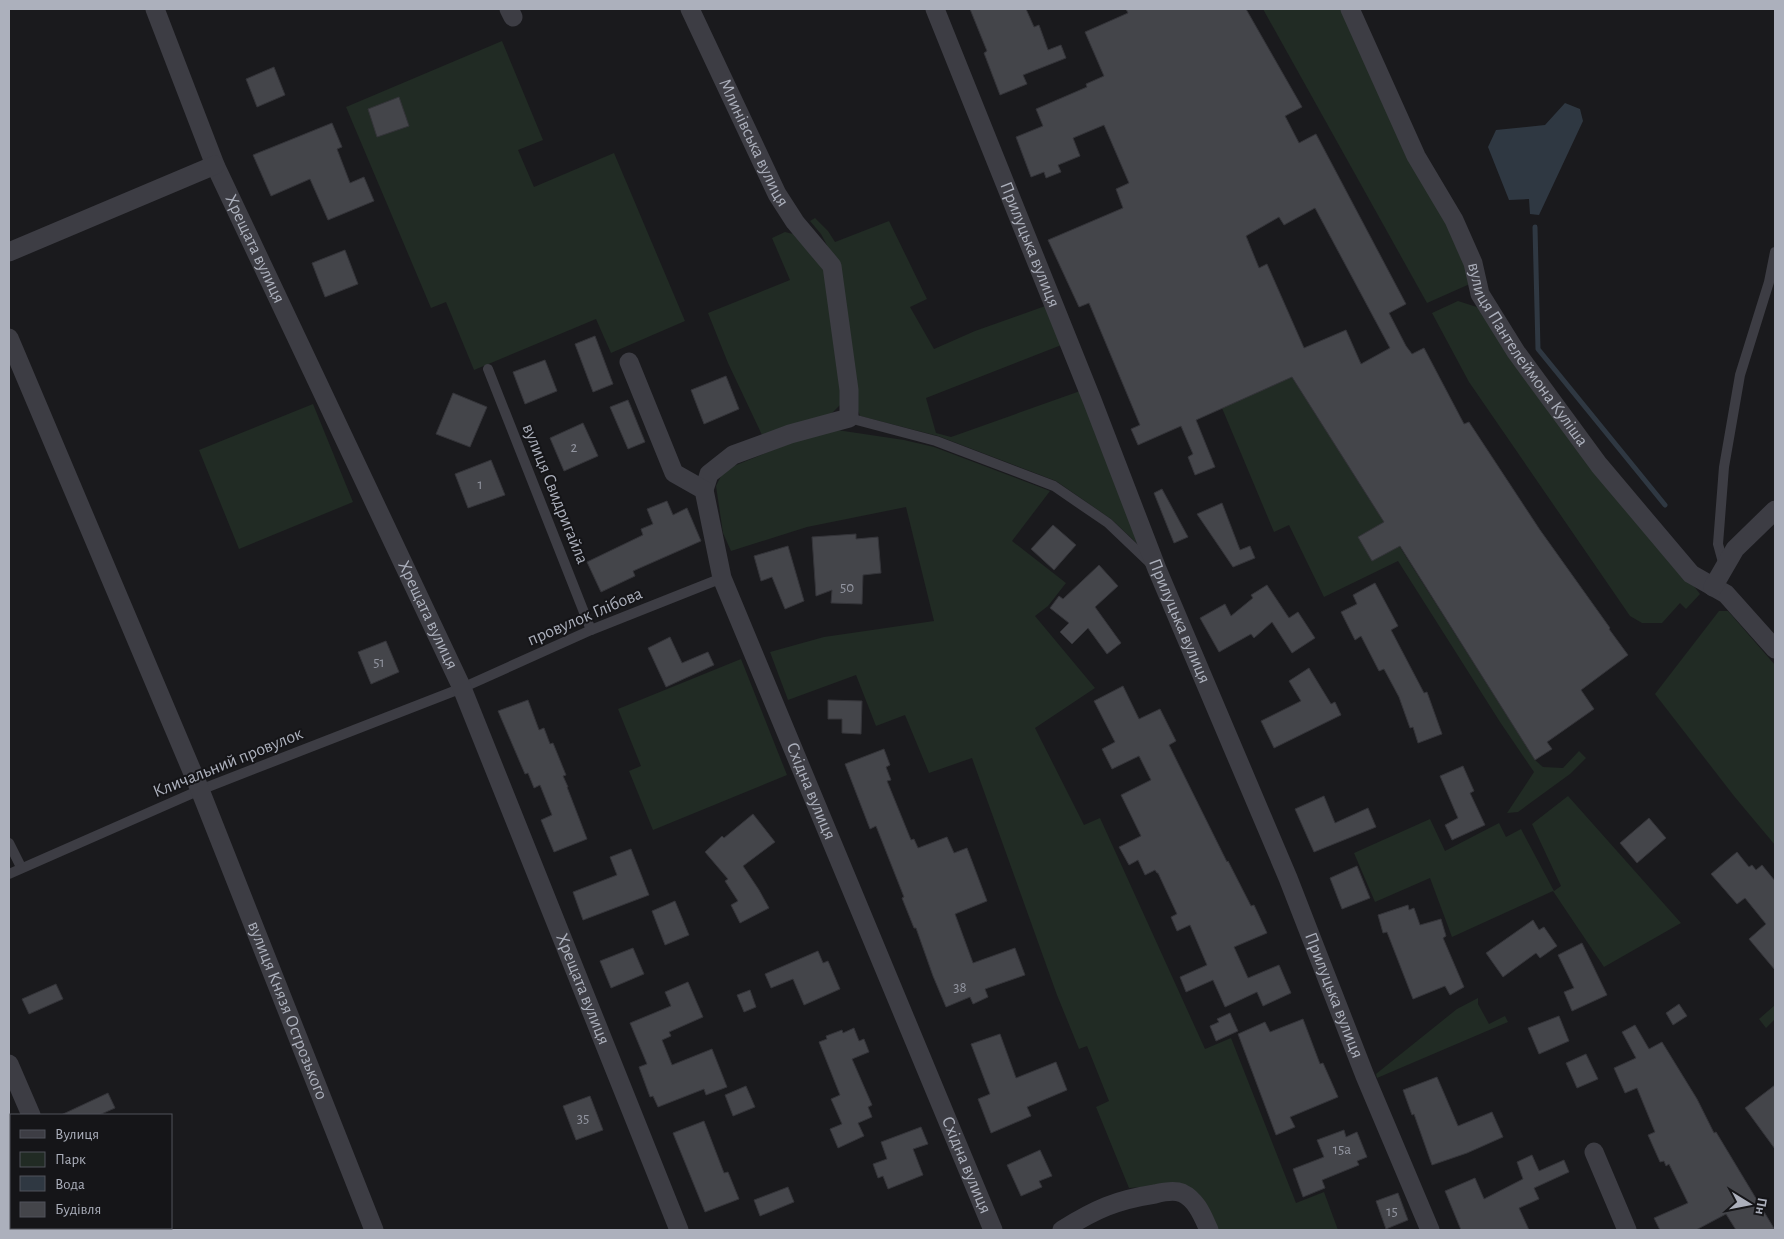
<svg xmlns="http://www.w3.org/2000/svg" width="1784" height="1239" viewBox="0 0 1784 1239" font-family="'Alegreya Sans',sans-serif">
  <rect width="100%" height="100%" fill="#1a1a1d"/>
  <!-- green -->
  <g fill="#212b24">
    <path d="M1263 9H1345L1450 222 1472 283 1427 303Z"/>
    <path d="M502 41 543 140 518 150 534 187 614 153 685 321 611 353 596 319 474 370 446 302 431 308 346 107Z"/>
    <path d="M815 218 828 231 835 242 889 221 927 299 910 307 934 349 975 331 1048 305 1064 344 926 398 936 433 951 437 1083 390 1142 548 1111 519 1056 481 938 436 860 416 856 405 837 264 821 234 810 221Z"/>
    <path d="M785 232 797 235 826 268 843 392 840 405 830 415 762 435 728 363 708 313 790 280 772 238Z"/>
    <path d="M1458 301 1483 309 1700 594 1686 609 1680 603 1662 623H1642L1630 616 1469 382 1432 313Z"/>
    <path d="M1292 377 1535 760 1543 767 1563 768 1579 751 1586 758 1570 774 1518 812 1507 813 1534 772 1500 722 1398 561 1324 597 1289 525 1274 532 1222 408Z"/>
    <path d="M313 404 353 502 239 549 199 450Z"/>
    <path d="M837 430 904 440 934 447 1050 491 1012 541 1066 583 1048 606 1035 616 1095 688 1035 728 1084 825 1100 818 1205 1049 1231 1038 1296 1203 1324 1192 1338 1230H1217L1166 1185 1129 1188 1096 1107 1109 1101 1087 1046 1079 1049 1057 995 972 758 929 773 905 715 876 726 856 675 788 700 770 652 824 637 934 621 906 507 807 527 731 551 723 533 716 486 724 470 793 442Z"/>
    <path d="M1719 611H1728L1775 665V845L1734 796 1655 694Z"/>
    <path d="M741 659 787 775 653 830 629 771 641 766 618 709Z"/>
    <path d="M1568 796 1681 923 1604 967 1553 891 1452 937 1430 878 1375 902 1354 853 1430 819 1445 851 1499 823 1506 837 1521 829 1554 891 1561 886 1532 824Z"/>
    <path d="M1478 998V1004L1489 1024 1505 1016 1508 1022 1377 1078 1376 1074 1457 1009Z"/>
    <path d="M1775 1005V1019L1766 1028 1759 1019Z"/>
  </g>
  <!-- water -->
  <path fill="#2f3842" d="M1565 103 1580 109 1583 121 1539 215 1530 214 1529 199 1509 200 1488 147 1496 130 1545 125Z"/>
  <g fill="none" stroke-linecap="round" stroke-linejoin="round">
    <!-- stream -->
    <path stroke="#2f3842" stroke-width="5" d="M1535 227 1538 349 1665 505"/>
  </g>
  <!-- building -->
  <g fill="#44454a" stroke="#343439" fill-rule="evenodd">
    <path d="M970 9H1026L1034 27 1039 25 1048 50 1061 45 1066 58 1023 75 1027 84 1000 95 984 53 987 51Z"/>
    <path d="M1126 9H1246L1302 107 1285 116 1299 143 1316 134 1406 304 1389 313 1406 346 1412 354 1424 348 1464 424 1469 422 1540 530 1610 628 1609 629 1628 655 1581 690 1594 709 1547 742 1552 749 1535 760 1400 546 1372 561 1358 537 1384 522 1292 377 1196 420 1215 467 1195 475 1188 457 1193 454 1181 426 1138 445 1131 429 1140 425 1089 303 1079 307 1048 240 1123 208 1116 189 1129 183 1104 125 1073 138 1080 156 1058 165 1061 172 1046 178 1044 172 1031 177 1016 137 1043 126 1036 109 1087 87 1086 84 1104 76 1085 32 1128 13ZM1315 208 1390 348 1361 364 1346 330 1304 348 1267 264 1259 268 1246 236 1279 217 1284 225Z"/>
    <path d="M274 67 285 95 257 107 246 79Z"/>
    <path d="M399 97 409 126 377 137 368 109Z"/>
    <path d="M332 123 342 147 337 149 350 183 364 177 374 201 328 220 310 179 271 196 253 155Z"/>
    <path d="M345 250 358 284 325 297 312 263Z"/>
    <path d="M595 336 613 384 593 392 575 344Z"/>
    <path d="M545 360 557 391 525 404 513 372Z"/>
    <path d="M726 376 739 409 704 424 691 390Z"/>
    <path d="M453 393 487 407 470 447 436 434Z"/>
    <path d="M628 400 645 442 628 449 610 407Z"/>
    <path d="M583 423 598 456 564 471 550 438Z"/>
    <path d="M491 460 505 495 468 508 455 474Z"/>
    <path d="M1162 489 1188 537 1174 543 1154 493Z"/>
    <path d="M667 501 673 515 687 508 701 541 633 571 635 576 601 592 587 562 643 535 641 529 653 524 647 509Z"/>
    <path d="M1222 503 1240 550 1250 546 1255 558 1233 567 1197 514Z"/>
    <path d="M1053 525 1076 545 1054 570 1031 549Z"/>
    <path d="M856 534V539L878 537 881 573 863 575 862 604 831 603 832 590 816 596 812 537Z"/>
    <path d="M788 546 804 601 785 609 772 577 761 581 754 556Z"/>
    <path d="M1099 565 1118 586 1095 607 1121 643 1107 654 1088 628 1072 644 1060 632 1069 623 1050 608 1059 596 1063 599Z"/>
    <path d="M1375 583 1398 626 1391 630 1424 693 1427 692 1442 734 1418 743 1413 727 1410 728 1399 697 1384 669 1379 671 1361 636 1355 640 1341 612 1357 604 1353 595Z"/>
    <path d="M1267 585 1289 618 1298 612 1315 638 1292 653 1272 622 1254 638 1251 634 1219 652 1200 618 1225 604 1231 616 1253 598 1251 595Z"/>
    <path d="M670 637 682 663 708 652 714 665 666 687 648 648Z"/>
    <path d="M386 641 399 672 371 684 358 652Z"/>
    <path d="M1309 668 1331 704 1335 702 1341 715 1274 748 1261 721 1301 701 1289 681Z"/>
    <path d="M1123 686 1139 719 1160 709 1176 741 1169 745 1227 862 1228 861 1251 906 1254 905 1267 933 1234 947 1248 978 1279 965 1291 993 1263 1006 1257 992 1225 1007 1213 980 1186 992 1180 977 1207 965 1190 925 1177 931 1171 917 1177 914 1158 873H1157L1155 870 1145 875 1138 860 1129 865 1119 847 1141 836 1121 795 1151 780 1139 756 1112 769 1102 749 1115 742 1094 701Z"/>
    <path d="M528 700 539 730 544 728 550 744 553 743 566 775 563 776 568 787H567L587 839 554 852 541 820 552 815 540 785 534 788 528 773 525 774 498 711Z"/>
    <path d="M828 700 862 701 861 734 842 733V719H828Z"/>
    <path d="M884 749 890 765 886 767 891 780 887 781 911 840 914 839 918 848 947 837 954 853 967 848 987 901 955 914 973 963 1015 948 1025 975 985 989 988 997 973 1004 970 997 946 1007 933 976 916 928H914L902 898 904 897 876 826 870 829 845 764Z"/>
    <path d="M1463 766 1474 791 1470 793 1485 825 1452 840 1445 825 1458 818 1440 776Z"/>
    <path d="M1324 796 1335 823 1368 808 1376 827 1314 852 1295 809Z"/>
    <path d="M753 814 775 842 743 866 759 890 769 908 740 923 731 905 738 901 725 881 728 879 705 852 722 836 724 838Z"/>
    <path d="M1649 818 1666 838 1637 863 1620 843Z"/>
    <path d="M631 849 649 895 583 920 573 892 617 875 610 857Z"/>
    <path d="M1737 852 1749 867 1752 865 1756 870 1762 865 1775 881V970L1749 939 1766 924 1745 898 1737 904 1711 874Z"/>
    <path d="M1357 866 1370 898 1342 909 1330 878Z"/>
    <path d="M675 901 689 935 665 945 652 911Z"/>
    <path d="M1408 905 1409 910 1414 908 1420 925 1441 919 1446 936 1443 938 1464 987 1450 995 1445 986 1413 999 1387 932 1383 933 1378 915Z"/>
    <path d="M1533 920 1539 930 1544 927 1557 946 1540 958 1536 953 1503 977 1486 953Z"/>
    <path d="M1582 943 1607 995 1572 1011 1564 992 1574 988 1558 955Z"/>
    <path d="M633 948 644 974 611 988 600 961Z"/>
    <path d="M818 951 823 963 828 961 840 989 804 1005 793 979 771 988 765 974Z"/>
    <path d="M688 982 703 1017 669 1032 671 1036 662 1040 672 1065 712 1049 727 1087 706 1095 704 1089 658 1107 653 1096 650 1097 639 1067 647 1064 630 1023 671 1006 665 992Z"/>
    <path d="M56 984 63 999 29 1014 22 999Z"/>
    <path d="M750 990 756 1007 744 1012 737 995Z"/>
    <path d="M1679 1004 1687 1016 1673 1025 1666 1013Z"/>
    <path d="M1230 1013 1238 1031 1216 1041 1210 1026 1219 1022 1217 1019Z"/>
    <path d="M1559 1016 1569 1041 1539 1054 1528 1028Z"/>
    <path d="M1303 1019 1320 1064 1323 1063 1338 1097 1290 1117 1295 1127 1276 1135 1238 1034 1265 1022 1270 1032Z"/>
    <path d="M1635 1025 1649 1049 1662 1042 1697 1099 1714 1133 1716 1132 1775 1230H1736L1726 1214 1696 1230H1660L1654 1218 1688 1203 1669 1164 1666 1166 1664 1161 1660 1162 1648 1135 1655 1132 1637 1088 1625 1093 1614 1068 1636 1058 1622 1032Z"/>
    <path d="M854 1028 859 1041 864 1039 869 1052 852 1059 872 1105 868 1107 872 1117 858 1123 864 1136 838 1148 830 1129 842 1124 831 1099 840 1095 819 1042 827 1039 826 1036 842 1030 843 1033Z"/>
    <path d="M1000 1034 1016 1078 1056 1062 1067 1090 1027 1107 1031 1116 991 1133 978 1099 990 1094 971 1044Z"/>
    <path d="M1586 1054 1598 1079 1577 1088 1566 1063Z"/>
    <path d="M1437 1077 1458 1126 1492 1112 1503 1137 1467 1153 1432 1165 1414 1114 1412 1115 1403 1090Z"/>
    <path d="M1775 1085V1149L1745 1108Z"/>
    <path d="M746 1086 755 1107 733 1116 725 1095Z"/>
    <path d="M108 1093 115 1108 99 1115H61Z"/>
    <path d="M590 1096 603 1130 576 1140 563 1106Z"/>
    <path d="M704 1121 724 1173 728 1172 739 1199 705 1212 673 1133Z"/>
    <path d="M921 1127 928 1144 913 1149 923 1175 888 1189 883 1176 878 1178 873 1164 887 1159 881 1142Z"/>
    <path d="M1344 1130 1346 1137 1357 1132 1367 1157 1357 1161 1359 1165 1322 1180 1325 1188 1303 1197 1293 1169 1324 1157 1317 1140Z"/>
    <path d="M1040 1150 1052 1176 1039 1181 1042 1187 1021 1196 1007 1165Z"/>
    <path d="M1532 1155 1539 1171 1564 1160 1569 1172 1534 1188 1539 1199 1519 1208 1529 1230H1461L1445 1191 1475 1178 1484 1199 1523 1179 1517 1162Z"/>
    <path d="M788 1187 794 1202 760 1216 754 1200Z"/>
    <path d="M1398 1193 1408 1220 1386 1229 1376 1201Z"/>
  </g>
  <g fill="none" stroke-linecap="round" stroke-linejoin="round">
    <!-- lane -->
    <g stroke="#3d3d44" stroke-width="10">
      <path d="M488 369 591 630"/>
      <path d="M849 418 936 441 1054 486 1108 523 1151 564"/>
      <path d="M1724 566 1718 544 1724 467 1740 375 1769 282 1775 252"/>
      <path d="M9 843 21 867"/>
      <path d="M9 874 200 790 462 688 591 630 722 578"/>
    </g>
    <!-- street -->
    <g stroke="#3d3d44" stroke-width="19">
      <path id="s1" d="M155 9 215 165 462 688 679 1230"/>
      <path d="M509 9 513 17"/>
      <path id="s2" d="M690 9 777 194 795 222 832 266 849 390V418L790 434 733 455 709 474 704 490"/>
      <path id="s3" d="M935 9 1092 400 1157 569 1288 878 1365 1076 1430 1230"/>
      <path id="s4" d="M1350 9 1416 156 1454 220 1473 263 1480 294 1516 352 1599 465 1691 574 1726 594 1775 649"/>
      <path d="M9 252 215 165"/>
      <path id="s5" d="M9 338 200 790 374 1230"/>
      <path id="s6" d="M629 362 674 473 704 490 722 578 993 1230"/>
      <path d="M1713 587 1735 549 1775 510"/>
      <path d="M9 1064 31 1115"/>
      <path d="M1594 1152 1627 1230"/>
      <path d="M79 1228 80 1230"/>
      <path d="M1062 1230C1096 1209 1116 1200 1155 1194 1163 1192 1175 1190 1182 1193 1197 1200 1203 1217 1209 1230"/>
    </g>
  </g>
  <g text-anchor="middle" dominant-baseline="central" stroke-width="4" stroke-linejoin="round" paint-order="stroke">
    <!-- number labels -->
    <g font-size="15" fill="#9295a0">
      <text x="574" y="447">2</text>
      <text x="480" y="484">1</text>
      <text x="847" y="587">50</text>
      <text x="379" y="662">51</text>
      <text x="960" y="987">38</text>
      <text x="583" y="1118">35</text>
      <text x="1342" y="1149">15а</text>
      <text x="1392" y="1211">15</text>
    </g>
    <!-- street labels -->
    <g font-size="18" fill="#acb0bc" stroke="#151518">
      <text stroke="none"><textPath href="#s2" startOffset="148">Млинівська вулиця</textPath></text>
      <text stroke="none"><textPath href="#s3" startOffset="254">Прилуцька вулиця</textPath></text>
      <text stroke="none"><textPath href="#s1" startOffset="260">Хрещата вулиця</textPath></text>
      <text stroke="none"><textPath href="#s4" startOffset="390">вулиця Пантелеймона Куліша</textPath></text>
      <text transform="translate(555 494) rotate(68)">вулиця Свидригайла</text>
      <text stroke="none"><textPath href="#s1" startOffset="665">Хрещата вулиця</textPath></text>
      <text transform="translate(585 617) rotate(-23)">провулок Глібова</text>
      <text stroke="none"><textPath href="#s3" startOffset="659">Прилуцька вулиця</textPath></text>
      <text transform="translate(228 763) rotate(-22)">Кличальний провулок</text>
      <text stroke="none"><textPath href="#s6" startOffset="475">Східна вулиця</textPath></text>
      <text stroke="none"><textPath href="#s1" startOffset="1070">Хрещата вулиця</textPath></text>
      <text stroke="none"><textPath href="#s3" startOffset="1064">Прилуцька вулиця</textPath></text>
      <text stroke="none"><textPath href="#s5" startOffset="728">вулиця Князя Острозького</textPath></text>
      <text stroke="none"><textPath href="#s6" startOffset="880">Східна вулиця</textPath></text>
    </g>
  </g>
  <!-- border -->
  <rect width="1784" height="1239" fill="none" stroke="#acb0bc" stroke-width="20"/>
  <!-- legend -->
  <rect x="10" y="1114" width="162" height="115" fill="#151518" stroke="#51535a"/>
  <rect x="20" y="1130" width="25" height="8" fill="#3d3d44" stroke="#51535a"/>
  <text x="55" y="1139" font-size="15" fill="#acb0bc">Вулиця</text>
  <rect x="20" y="1152" width="25" height="15" fill="#212b24" stroke="#51535a"/>
  <text x="55" y="1164" font-size="15" fill="#acb0bc">Парк</text>
  <rect x="20" y="1176" width="25" height="15" fill="#2f3842" stroke="#51535a"/>
  <text x="55" y="1189" font-size="15" fill="#acb0bc">Вода</text>
  <rect x="20" y="1202" width="25" height="15" fill="#44454a" stroke="#51535a"/>
  <text x="55" y="1214" font-size="15" fill="#acb0bc">Будівля</text>
  <!-- north arrow -->
  <g transform="translate(1749 1204) rotate(100)" stroke="#151518" stroke-width="4" paint-order="stroke">
  <path d="M0-4L9 19L0 12L-9 19Z" fill="#acb0bc"/>
  <text y="-8" font-size="14" font-weight="bold" text-anchor="middle" fill="#acb0bc">Пн</text>
  </g>
</svg>
